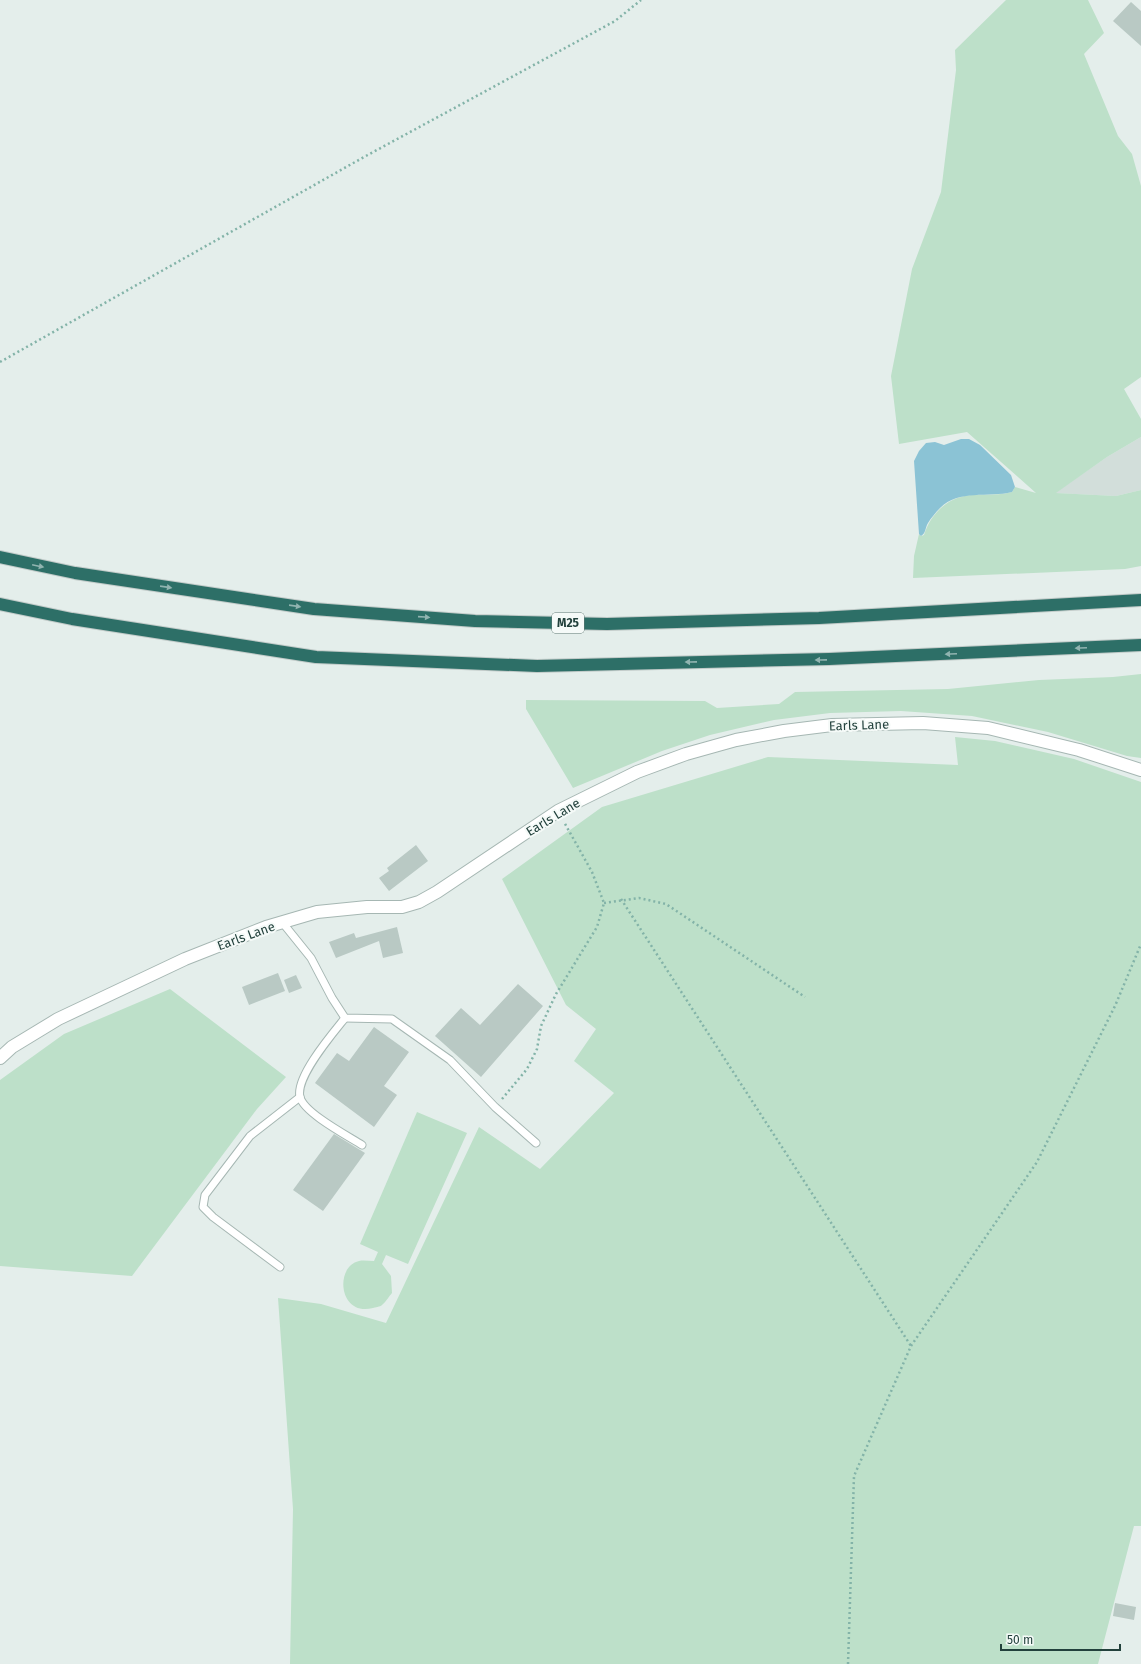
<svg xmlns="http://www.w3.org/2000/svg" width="1141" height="1664" viewBox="0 0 1141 1664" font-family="'Fira Sans',sans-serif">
  <rect width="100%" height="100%" fill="#e4eeeb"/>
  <!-- built -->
  <path fill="#d2deda" d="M1141 437V490L1116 496 1055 493 1107 457Z"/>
  <!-- green -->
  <g fill="#bde0c9">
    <path d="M1006 0H1088L1104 33 1084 54 1118 136 1132 154 1141 186V377L1124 389 1141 419V437L1107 457 1056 493 1116 496 1141 490V566L1125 569 913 578 914 556 919 534 921 536 924 535C931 513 948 497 971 495 985 494 998 496 1012 492L1015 487 1036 493 967 432 899 444 891 376 912 269 941 192 956 70 955 50Z"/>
    <path d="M1141 674V758L1127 756 1048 732 972 716 901 711 830 713 774 720 710 735 662 751 573 788 526 709V700L705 701 717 708 779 704 795 692 948 689 1039 680 1113 677Z"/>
    <path d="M955 737 995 741 1074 759 1141 782V1526H1134L1098 1664H290L293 1509 278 1298 321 1304 386 1323 479 1127 540 1169 614 1093 574 1061 596 1029 566 1005 502 879 602 807 768 757 958 765Z"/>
    <path d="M170 989 286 1077 257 1109 132 1276 0 1266V1080L64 1034Z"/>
    <path d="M417 1112 467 1133 408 1264 386 1255 382 1264 391 1276 392 1293C389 1296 386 1302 382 1305 380 1307 375 1307 373 1308 339 1317 334 1267 359 1261 363 1260 369 1261 374 1261L378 1252 360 1244Z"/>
  </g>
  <!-- water -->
  <path fill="#8bc3d5" d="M961 439H969L980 445 1011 475 1015 487 1012 492C988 498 959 489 940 508 936 512 931 518 928 523 925 528 926 533 921 536L919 534 914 461 919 451 926 443 935 442 944 445Z"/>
  <!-- building -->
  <g fill="#b9c9c4">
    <path d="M1131 2 1141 11V46L1113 21Z"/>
    <path d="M416 845 428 861 389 891 379 878 389 871 387 868Z"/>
    <path d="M397 927 403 953 383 958 379 941 336 958 329 942 354 933 356 938Z"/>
    <path d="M278 973 285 991 249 1005 242 987Z"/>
    <path d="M296 975 302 988 289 993 284 980Z"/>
    <path d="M518 984 543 1006 481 1077 435 1036 461 1008 480 1025Z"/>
    <path d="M374 1027 409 1052 384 1086 397 1095 374 1127 315 1083 337 1053 349 1061Z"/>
    <path d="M334 1134 365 1153 323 1211 293 1190Z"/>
    <path d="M1115 1603 1136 1607 1134 1620 1113 1616Z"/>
  </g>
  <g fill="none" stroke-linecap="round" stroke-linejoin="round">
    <!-- service casing -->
    <g stroke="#a6b7b3" stroke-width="9">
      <g id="service">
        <path d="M282 922 311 958 332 998 345 1018 392 1019 450 1060 495 1107 536 1143"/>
        <path d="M345 1018C333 1033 295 1077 300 1097 304 1113 348 1136 362 1145"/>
        <path d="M280 1267 213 1217 203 1207 205 1195 250 1136 300 1097"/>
      </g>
    </g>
    <!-- minor casing -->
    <g stroke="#a6b7b3" stroke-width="14">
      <path id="minor" d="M0 1058 12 1047 58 1019 185 959 266 927 317 912 367 907H402L419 902 437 892 558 811 637 772 686 754 736 740 784 731 832 725 923 723 988 728 1079 750 1141 770"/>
    </g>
    <!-- motorway casing -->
    <g stroke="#c1cac8" stroke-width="14">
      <g id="motorway">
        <path d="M0 557 75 573 314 609 475 621 607 624 819 618 1141 600"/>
        <path d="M0 604 72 619 316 657 537 666 829 659 1141 645"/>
      </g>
    </g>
    <!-- path -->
    <g stroke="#83b3a8" stroke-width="2.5" stroke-dasharray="2 3" stroke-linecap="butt">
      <path d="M0 362 364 157 615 21 641 0"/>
      <path d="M621 899 911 1346"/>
      <path d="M604 903 639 898 666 904 805 997"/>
      <path d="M502 1099 527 1069 537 1049 541 1026 556 994 597 927 604 903 592 872 564 822"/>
      <path d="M848 1664 854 1476 911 1346 1037 1162 1115 1006 1141 944"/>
    </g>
    <!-- service -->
    <use href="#service" stroke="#fff" stroke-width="7"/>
    <!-- minor -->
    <use href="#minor" stroke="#fff" stroke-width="12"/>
    <!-- motorway -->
    <use href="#motorway" stroke="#2d6f67" stroke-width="12"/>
  </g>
  <!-- one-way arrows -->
  <defs><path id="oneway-solid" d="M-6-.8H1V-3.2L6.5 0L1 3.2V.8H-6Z"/></defs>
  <g fill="#91b4b0">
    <use href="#oneway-solid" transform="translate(38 566) rotate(12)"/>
    <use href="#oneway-solid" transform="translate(166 587) rotate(8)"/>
    <use href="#oneway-solid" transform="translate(295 606) rotate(8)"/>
    <use href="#oneway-solid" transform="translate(424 617) rotate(4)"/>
    <use href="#oneway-solid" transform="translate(1081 648) rotate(177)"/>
    <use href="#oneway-solid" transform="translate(951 654) rotate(177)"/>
    <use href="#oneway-solid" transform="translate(821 660) rotate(179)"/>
    <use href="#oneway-solid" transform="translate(691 662) rotate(179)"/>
  </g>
  <g text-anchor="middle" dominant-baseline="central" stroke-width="4" stroke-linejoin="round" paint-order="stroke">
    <!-- shield labels -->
    <rect fill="#f5faf8" stroke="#617874" stroke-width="1" x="552" y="613" width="32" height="20" rx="3"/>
    <g font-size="12" font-weight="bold" fill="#22413c">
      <text x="568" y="623">M25</text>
    </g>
    <!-- street labels -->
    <g font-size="13" fill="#22413c" stroke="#f5faf8">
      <text transform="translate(859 725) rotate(-2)">Earls Lane</text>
      <text transform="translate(553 817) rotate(-31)">Earls Lane</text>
      <text transform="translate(246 936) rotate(-20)">Earls Lane</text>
    </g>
  </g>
  <!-- scale -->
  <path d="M1001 1644v6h119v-6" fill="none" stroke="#22413c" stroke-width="2"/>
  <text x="1007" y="1644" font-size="12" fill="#22413c" stroke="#f5faf8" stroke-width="3" paint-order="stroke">50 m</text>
</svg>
